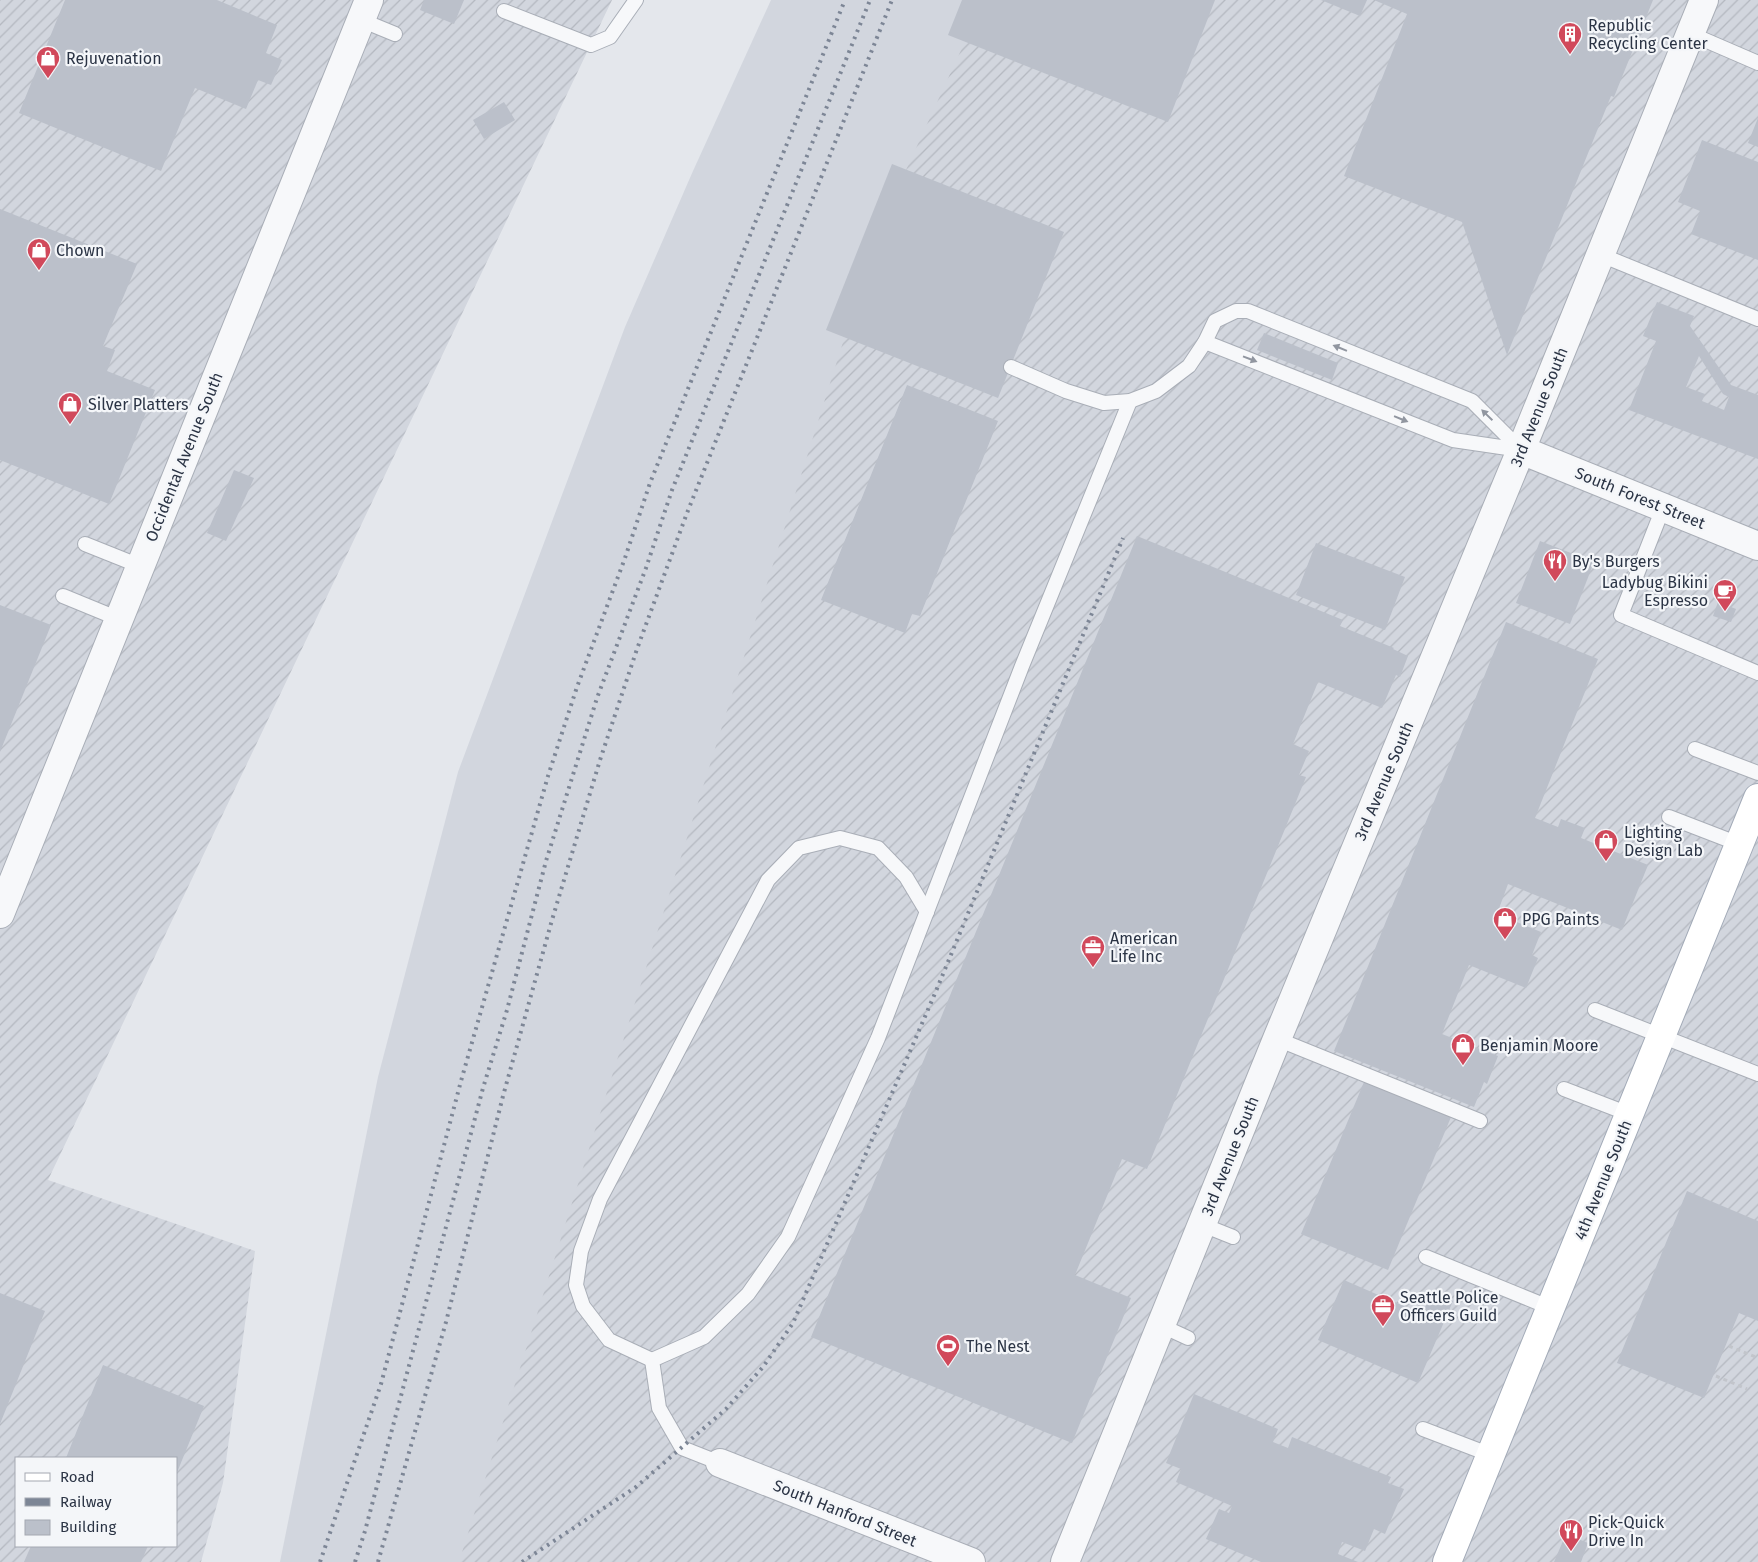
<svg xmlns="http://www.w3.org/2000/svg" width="1758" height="1562" viewBox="0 0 1758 1562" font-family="'Fira Sans',sans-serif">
  <defs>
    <pattern id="industrial-furrows" width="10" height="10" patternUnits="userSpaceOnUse" patternTransform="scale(1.25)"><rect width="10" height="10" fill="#d2d6de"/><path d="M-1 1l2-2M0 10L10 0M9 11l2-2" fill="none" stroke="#b4b8c0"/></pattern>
  </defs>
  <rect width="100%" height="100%" fill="#e4e7ec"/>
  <!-- built -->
  <path fill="#d2d6de" d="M771 0H983L461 1562H280L378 1077 458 772 625 327 693 171Z"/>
  <!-- industrial -->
  <g fill="url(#industrial-furrows)" fill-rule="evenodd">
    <path d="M0 0H612L48 1180 255 1251 223 1483 201 1562H0ZM16 1458H176V1546H16Z"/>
    <path d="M984 0H1758V1562H459L878 231Z"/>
  </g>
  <!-- building -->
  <g fill="#bbc0ca" fill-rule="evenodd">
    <path d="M65 0H217L277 25 266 53 282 60 271 85 258 80 246 109 195 88 161 171 19 113Z"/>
    <path d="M424 0H464L454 24 420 10Z"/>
    <path d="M962 0H1215L1168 122 948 35Z"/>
    <path d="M1321 0H1367L1360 16Z"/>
    <path d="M1374 0H1653L1614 97 1611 96 1507 355 1462 222 1344 176 1407 14Z"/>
    <path d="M504 102 515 120 484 139 473 120Z"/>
    <path d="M1758 118V147L1748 143Z"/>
    <path d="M1702 140 1758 162V260L1691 234 1700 211 1678 202Z"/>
    <path d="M892 164 1064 232 998 398 826 330Z"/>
    <path d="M0 209 137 264 103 346 115 350 107 371 155 390 109 504 0 460Z"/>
    <path d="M1657 302 1694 316 1690 326 1731 385 1758 395V459L1629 410 1656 341 1643 336ZM1699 356 1723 394 1729 397 1724 410 1702 401 1705 394 1686 387Z"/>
    <path d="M1264 333 1338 363 1332 380 1257 350Z"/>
    <path d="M907 385 998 421 920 616 912 614 905 633 821 600Z"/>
    <path d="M234 470 254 478 226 541 207 533Z"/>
    <path d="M1137 536 1343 620 1340 626 1394 648 1393 649 1408 656 1400 677 1396 675 1382 708 1318 682 1293 744 1309 751 1299 775 1306 777 1147 1169 1122 1159 1075 1275 1131 1298 1072 1443 811 1337Z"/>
    <path d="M1540 541 1594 562 1570 624 1516 603Z"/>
    <path d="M1316 543 1405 577 1385 630 1296 595Z"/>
    <path d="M1718 602 1736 609 1731 622 1713 616Z"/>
    <path d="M0 605 51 625 0 752Z"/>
    <path d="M1506 622 1598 659 1535 818 1558 827 1561 819 1585 828 1581 838 1648 865 1622 930 1508 884 1497 914 1541 932 1532 955 1538 958 1526 988 1469 965 1442 1034 1498 1056 1487 1084 1484 1082 1474 1107 1334 1051Z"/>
    <path d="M1364 1082 1451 1117 1388 1270 1301 1234Z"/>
    <path d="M1687 1191 1758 1221V1321L1739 1313 1704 1398 1617 1363Z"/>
    <path d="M1344 1280 1422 1314 1432 1292 1453 1301 1418 1383 1318 1340Z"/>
    <path d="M0 1293 45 1311 0 1424Z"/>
    <path d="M103 1365 204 1406 176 1475V1458H66Z"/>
    <path d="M1194 1394 1278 1429 1273 1442 1288 1448 1292 1437 1391 1477 1388 1483 1404 1489 1385 1534 1374 1529 1365 1551 1342 1542 1338 1554 1358 1562H1261L1206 1539 1219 1509 1229 1513 1232 1506 1176 1482 1181 1469 1166 1463Z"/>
    <path d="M1566 1534 1588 1543 1581 1562H1554Z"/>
    <path d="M31 1546H148L141 1562H24Z"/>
  </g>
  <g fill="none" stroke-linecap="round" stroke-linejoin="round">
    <!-- lane casing -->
    <g stroke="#a9aeb7" stroke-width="16">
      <g id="lane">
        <path d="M504 11 591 45 610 37 636 0"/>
        <path d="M361 20 395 34"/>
        <path d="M1691 34 1758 63"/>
        <path d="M1601 255 1758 319"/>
        <path d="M1205 342 1453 440 1521 450"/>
        <path d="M1011 367 1066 391 1104 403 1130 401 1156 391 1189 366 1205 342 1215 321 1236 311H1248L1472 401 1521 450"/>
        <path d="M1663 508 1621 615 1758 673"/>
        <path d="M85 544 140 566"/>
        <path d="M63 596 119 619"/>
        <path d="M1695 749 1758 773"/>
        <path d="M1669 817 1739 844"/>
        <path d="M1595 1010 1758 1074"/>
        <path d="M1277 1039 1480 1121"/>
        <path d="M1564 1089 1629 1114"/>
        <path d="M1203 1225 1233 1237"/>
        <path d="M1426 1257 1551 1308"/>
        <path d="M1162 1326 1188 1338"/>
        <path d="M652 1360 609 1340 583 1306 576 1285 581 1251 600 1199 768 880 799 848 840 838 878 848 906 877 927 912"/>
        <path d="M1423 1429 1491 1455"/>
        <path d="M720 1463 682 1448 659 1408 652 1360 704 1337 748 1294 788 1237 878 1038 1022 666 1130 401"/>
      </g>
    </g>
    <!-- street casing -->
    <g stroke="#a9aeb7" stroke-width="30">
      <g id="street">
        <path d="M1521 450 1758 546"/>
        <path d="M0 914 369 0"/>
        <path d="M720 1463 971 1562"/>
        <path d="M1065 1562 1277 1039 1521 450 1704 0"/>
      </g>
    </g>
    <!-- primary casing -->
    <g stroke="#a3abb8" stroke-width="30">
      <path id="primary" d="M1447 1562 1758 798"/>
    </g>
    <!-- path -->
    <g stroke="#c2c5cb" stroke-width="3" stroke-dasharray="4 4" stroke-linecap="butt">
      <path d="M1729 1346 1758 1358"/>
      <path d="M1716 1376 1747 1389"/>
    </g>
    <!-- lane -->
    <use href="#lane" stroke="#f7f8fa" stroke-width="14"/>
    <!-- street -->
    <use href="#street" stroke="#f7f8fa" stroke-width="28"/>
    <!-- primary -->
    <use href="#primary" stroke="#fff" stroke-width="28"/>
    <!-- rail -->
    <g stroke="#7d8696" stroke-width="4" stroke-dasharray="2.5 5" stroke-linecap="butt">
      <path d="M320 1562 381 1384 461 1081 548 776 577 687 625 558 650 483 845 0"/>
      <path d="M355 1562 365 1531 483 1088 507 1010 546 861 597 698 646 568 672 490 870 0"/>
      <path d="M378 1562 446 1322 503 1096 552 920 600 760 637 649 687 513 892 0"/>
      <path d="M522 1562 636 1487 726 1409 763 1367 793 1323 936 991 1123 538"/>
    </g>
  </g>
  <!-- one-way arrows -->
  <defs><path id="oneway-solid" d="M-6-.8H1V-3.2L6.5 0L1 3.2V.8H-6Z" transform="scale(1.25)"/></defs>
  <g fill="#9196a0">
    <use href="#oneway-solid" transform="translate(1340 348) rotate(-158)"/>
    <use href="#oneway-solid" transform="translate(1250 359) rotate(21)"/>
    <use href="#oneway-solid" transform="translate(1487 415) rotate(-136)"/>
    <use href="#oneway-solid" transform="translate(1401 419) rotate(22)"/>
  </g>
  <!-- icons -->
  <defs>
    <g id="building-pin" transform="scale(1.25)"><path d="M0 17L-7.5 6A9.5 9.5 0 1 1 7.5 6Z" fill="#d1495b" stroke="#f4f6f9"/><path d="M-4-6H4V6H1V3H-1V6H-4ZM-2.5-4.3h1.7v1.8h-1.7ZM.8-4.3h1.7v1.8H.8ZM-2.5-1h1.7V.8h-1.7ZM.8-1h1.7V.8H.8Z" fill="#fff"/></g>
    <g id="shop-pin" transform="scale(1.25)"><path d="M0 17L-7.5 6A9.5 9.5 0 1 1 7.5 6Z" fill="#d1495b" stroke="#f4f6f9"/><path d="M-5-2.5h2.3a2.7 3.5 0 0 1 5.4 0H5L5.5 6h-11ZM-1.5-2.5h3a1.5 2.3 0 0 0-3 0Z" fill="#fff"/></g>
    <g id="restaurant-pin" transform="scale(1.25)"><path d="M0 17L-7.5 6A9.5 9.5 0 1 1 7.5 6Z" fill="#d1495b" stroke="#f4f6f9"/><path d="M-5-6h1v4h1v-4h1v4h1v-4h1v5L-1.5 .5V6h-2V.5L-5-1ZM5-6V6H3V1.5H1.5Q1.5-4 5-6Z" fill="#fff"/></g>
    <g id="cafe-pin" transform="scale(1.25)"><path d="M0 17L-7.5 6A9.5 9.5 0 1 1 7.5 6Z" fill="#d1495b" stroke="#f4f6f9"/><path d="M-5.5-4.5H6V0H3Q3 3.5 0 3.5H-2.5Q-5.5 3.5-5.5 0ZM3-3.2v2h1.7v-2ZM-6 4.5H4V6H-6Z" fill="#fff"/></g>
    <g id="office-pin" transform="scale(1.25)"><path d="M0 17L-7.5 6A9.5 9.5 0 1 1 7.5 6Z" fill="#d1495b" stroke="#f4f6f9"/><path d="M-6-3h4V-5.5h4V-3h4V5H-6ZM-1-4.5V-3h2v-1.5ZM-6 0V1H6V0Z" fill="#fff"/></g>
    <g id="stadium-pin" transform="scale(1.25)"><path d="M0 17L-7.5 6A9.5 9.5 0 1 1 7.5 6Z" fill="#d1495b" stroke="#f4f6f9"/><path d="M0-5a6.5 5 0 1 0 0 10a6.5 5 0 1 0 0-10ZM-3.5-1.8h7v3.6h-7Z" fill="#fff"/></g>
  </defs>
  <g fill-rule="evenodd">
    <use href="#building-pin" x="1570" y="34"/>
    <use href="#shop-pin" x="48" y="58"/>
    <use href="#shop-pin" x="39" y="250"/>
    <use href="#shop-pin" x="70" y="404"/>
    <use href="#restaurant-pin" x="1555" y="561"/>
    <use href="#cafe-pin" x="1725" y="591"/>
    <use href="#shop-pin" x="1606" y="841"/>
    <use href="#shop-pin" x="1505" y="919"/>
    <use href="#office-pin" x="1093" y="947"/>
    <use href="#shop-pin" x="1463" y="1045"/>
    <use href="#office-pin" x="1383" y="1306"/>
    <use href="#stadium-pin" x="948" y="1346"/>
    <use href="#restaurant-pin" x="1571" y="1531"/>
  </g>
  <g text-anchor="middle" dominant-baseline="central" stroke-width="4.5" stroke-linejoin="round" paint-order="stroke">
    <!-- poi labels -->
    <g font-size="16" fill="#2b3445" stroke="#f4f6f9" text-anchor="start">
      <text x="1588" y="25">Republic<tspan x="1588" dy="18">Recycling Center</tspan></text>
      <text x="66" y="58">Rejuvenation</text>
      <text x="56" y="250">Chown</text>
      <text x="88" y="404">Silver Platters</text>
      <text x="1572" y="561">By's Burgers</text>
      <text x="1708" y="582" text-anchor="end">Ladybug Bikini<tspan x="1708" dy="18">Espresso</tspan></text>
      <text x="1624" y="832">Lighting<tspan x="1624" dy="18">Design Lab</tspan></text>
      <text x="1522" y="919">PPG Paints</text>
      <text x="1110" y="938">American<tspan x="1110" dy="18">Life Inc</tspan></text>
      <text x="1480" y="1045">Benjamin Moore</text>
      <text x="1400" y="1297">Seattle Police<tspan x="1400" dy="18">Officers Guild</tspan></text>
      <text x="966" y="1346">The Nest</text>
      <text x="1588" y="1522">Pick-Quick<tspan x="1588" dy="18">Drive In</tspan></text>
    </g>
    <!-- street labels -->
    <g font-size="16" fill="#2b3445" stroke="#f4f6f9">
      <text transform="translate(1539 407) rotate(-68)">3rd Avenue South</text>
      <text transform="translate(184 457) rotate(-68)">Occidental Avenue South</text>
      <text transform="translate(1640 498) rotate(22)">South Forest Street</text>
      <text transform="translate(1384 781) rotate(-67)">3rd Avenue South</text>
      <text transform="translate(1230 1156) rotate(-68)">3rd Avenue South</text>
      <text transform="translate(1603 1180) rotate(-68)">4th Avenue South</text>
      <text transform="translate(845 1513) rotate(22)">South Hanford Street</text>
    </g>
  </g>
  <!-- legend -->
  <rect x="15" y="1457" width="162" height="90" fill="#f4f6f9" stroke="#a4a8b1"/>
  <rect x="25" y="1473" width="25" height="8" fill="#ffffff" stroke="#a4a8b1"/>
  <text x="60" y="1482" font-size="15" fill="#2b3445">Road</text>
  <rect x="25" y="1498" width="25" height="8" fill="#7d8696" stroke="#a4a8b1"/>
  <text x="60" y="1507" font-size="15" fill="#2b3445">Railway</text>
  <rect x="25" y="1520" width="25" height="15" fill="#bbc0ca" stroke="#a4a8b1"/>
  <text x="60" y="1532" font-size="15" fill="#2b3445">Building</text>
</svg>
